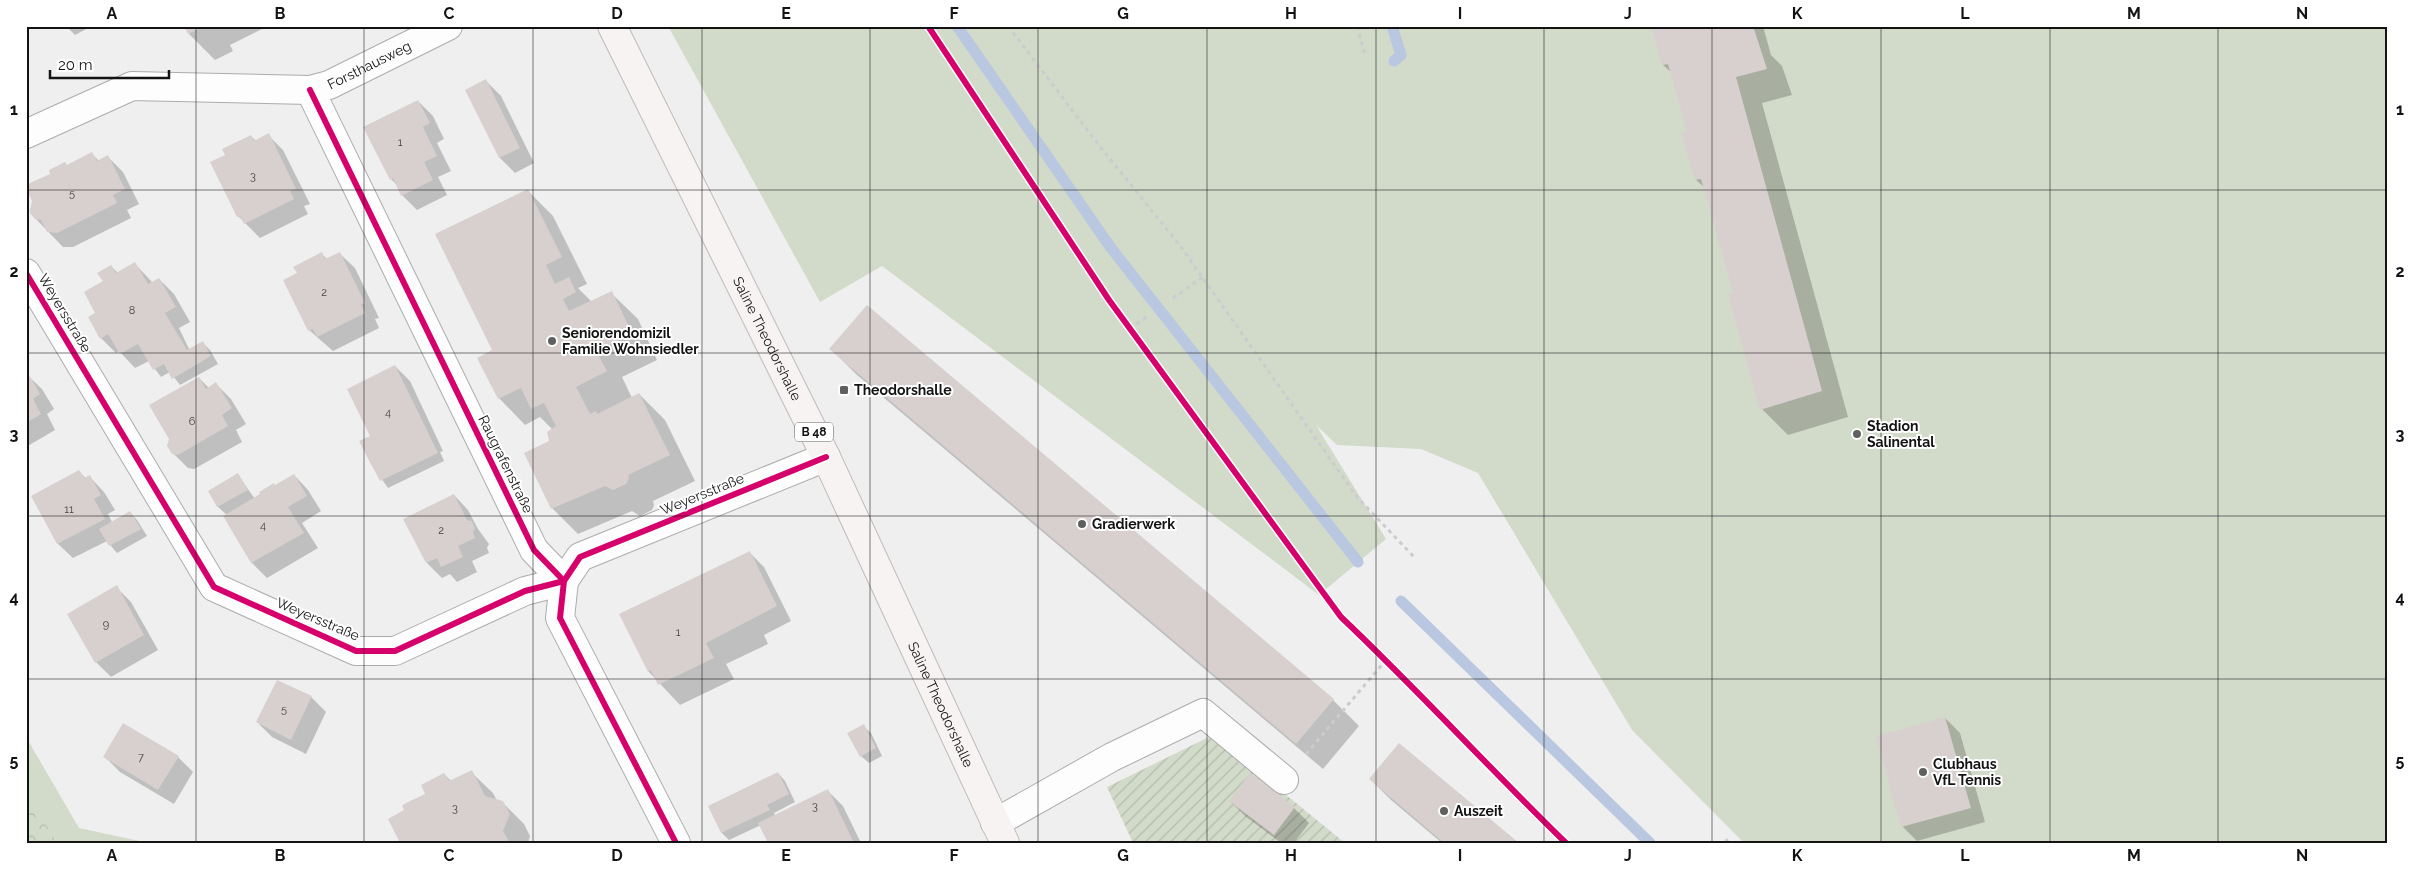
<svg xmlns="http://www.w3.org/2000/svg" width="2414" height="869" viewBox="0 0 2414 869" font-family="Raleway,sans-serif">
  <defs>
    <pattern id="forest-crowns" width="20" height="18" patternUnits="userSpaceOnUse" patternTransform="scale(1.25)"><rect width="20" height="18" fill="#d2dbc9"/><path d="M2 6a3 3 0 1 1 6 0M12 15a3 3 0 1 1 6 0" fill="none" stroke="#b3bbac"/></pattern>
    <pattern id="garden-furrows" width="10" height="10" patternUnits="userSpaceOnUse" patternTransform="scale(1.25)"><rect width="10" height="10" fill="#d2dbc9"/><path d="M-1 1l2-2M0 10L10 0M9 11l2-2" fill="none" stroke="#b3bbac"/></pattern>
  </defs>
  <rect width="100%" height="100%" fill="#efeff0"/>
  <!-- green -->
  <g fill="#d2dbc9">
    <path d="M668 26H2388V843H1744L1632 730 1478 473 1421 449 1337 445 1316 425 1386 539 1319 595 882 266 820 302Z"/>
    <path d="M26 737 79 828 149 843H26Z"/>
  </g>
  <!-- forest -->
  <path fill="url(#forest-crowns)" d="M26 792 57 843H26Z"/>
  <!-- garden -->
  <path fill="url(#garden-furrows)" d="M1213 735 1345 843H1133L1107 787Z"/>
  <!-- shadow -->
  <g fill="#0003">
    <path d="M66 26H92L75 35Z"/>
    <path d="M185 26H268L230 45 233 51 215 60 189 34Z"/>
    <path d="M1652 26H1763L1771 55 1782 66 1792 95 1762 103 1848 417 1788 435 1762 409 1735 294 1705 188 1696 180 1689 133 1672 73 1663 65Z"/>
    <path d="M486 81 501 96 534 163 515 173 500 158 467 90Z"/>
    <path d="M418 101 433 116 444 139 437 143 451 171 438 177 447 195 417 210 402 195 398 186 391 179Z"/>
    <path d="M268 135 283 150 310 204 304 206 308 214 260 238 238 216 226 156 251 136 256 141Z"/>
    <path d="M92 154 99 161 108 157 123 172 139 204 127 210 131 218 73 247H63L33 216 30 210 33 201 67 166Z"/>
    <path d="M527 190 553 216 587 284 578 288 592 302 611 293 638 319 657 360 622 377 632 398 639 394 665 420 695 481 653 501 654 505 652 510 640 516 632 511 578 534 552 508 550 441 553 430 540 417 525 425 499 398 494 350Z"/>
    <path d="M322 254 328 260 340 254 355 268 379 318 375 319 379 328 333 351 309 330 284 281 298 274Z"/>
    <path d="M135 264 153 283 159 279 174 294 190 322 179 328 190 351 203 343 210 350 218 364 180 385 170 372 161 377 149 361 135 368 119 351 116 353 101 338 97 313 104 282 111 266 118 273Z"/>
    <path d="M867 307 1333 700 1359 726 1323 769 857 375 831 349Z"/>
    <path d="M395 366 410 381 443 451 440 452 444 461 388 488 371 464 360 442 371 437Z"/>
    <path d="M26 374 42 389 54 409 47 414 55 430 26 447Z"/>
    <path d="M199 378 209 388 216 384 231 399 246 424 236 430 242 442 194 469 188 468 173 453Z"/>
    <path d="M79 471 86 479 90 477 104 492 115 510 108 514 112 522 130 512 137 520 147 536 117 553 107 541 73 558 58 544 33 497Z"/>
    <path d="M238 475 255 499 294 475 308 490 321 511 302 523 318 548 267 578 252 563 225 516 227 515 218 507 209 491Z"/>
    <path d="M454 495 468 510 478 529 489 544 487 548 489 553 472 561 477 572 457 582 450 574 442 578 427 563 405 519Z"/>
    <path d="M749 552 764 567 791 621 764 635 768 644 726 664 734 679 680 705 649 672 621 615Z"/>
    <path d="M116 587 131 602 158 650 111 677 96 662Z"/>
    <path d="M311 697 326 712 306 754 272 737 257 722Z"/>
    <path d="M1945 718 1960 733 1985 822 1917 841 1902 826Z"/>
    <path d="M863 726 871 733 882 756 869 763 861 756Z"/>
    <path d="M105 757H178L193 772 174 804 120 772Z"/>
    <path d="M471 772 493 793 497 801 502 802 524 824 530 836 528 843H402L406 811 427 794 444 774 451 781Z"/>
    <path d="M778 773 785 781 795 802 774 813 775 816 828 791 843 806 861 843H769L761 825 729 840 722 833 709 807Z"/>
    <path d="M1370 779 1517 843H1442L1391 800Z"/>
    <path d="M1230 801 1294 808 1309 823 1294 843H1281L1245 816Z"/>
  </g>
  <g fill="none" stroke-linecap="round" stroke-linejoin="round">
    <!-- stream -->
    <g stroke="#bac7e1" stroke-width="11">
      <path d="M957 26 1111 248 1358 562"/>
      <path d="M1392 26 1401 55 1394 61"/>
      <path d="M1401 601 1650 843"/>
    </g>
  </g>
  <!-- building -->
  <g fill="#d8d0cf">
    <path d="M184 26H204L188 34Z"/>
    <path d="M1651 26H1753L1767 69 1736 77 1822 391 1760 410 1728 294 1733 293 1701 179 1695 180 1681 133 1687 132 1668 64 1662 65Z"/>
    <path d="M486 79 520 148 499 158 465 90Z"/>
    <path d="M418 100 430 123 423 127 437 156 424 162 433 180 401 196 393 178 390 180 363 127Z"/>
    <path d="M269 133 296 189 290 191 294 199 244 224 240 216 237 217 210 162 225 155 222 149 251 135 254 141Z"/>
    <path d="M92 152 97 161 108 155 125 189 113 195 117 203 57 233 47 232 41 220 35 219 30 213 32 201 26 188 30 183 50 174 49 170 65 162 67 165Z"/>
    <path d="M528 189 562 257 546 265 555 284 569 277 576 292 563 299 569 311 612 291 632 333 596 351 607 371 576 387 590 414 596 411 597 414 639 393 670 455 628 475 629 478 626 484 613 490 605 486 551 509 524 453 549 441 547 432 556 426 544 403 531 409 521 388 498 399 477 358 492 350 435 234Z"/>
    <path d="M322 252 325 259 340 252 365 303 361 304 365 313 317 337 313 329 308 331 283 280 297 273 293 267Z"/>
    <path d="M135 262 148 284 159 278 176 307 165 313 187 350 203 341 211 356 172 379 164 364 153 370 138 344 120 354 108 334 100 339 88 317 95 313 84 292 103 281 97 273 111 265 116 273Z"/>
    <path d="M867 305 1334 699 1296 744 829 349Z"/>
    <path d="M395 365 438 453 380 481 359 441 370 436 347 389Z"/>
    <path d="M26 370 40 394 33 399 41 414 26 423Z"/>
    <path d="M199 377 206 389 216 382 232 408 222 415 228 426 178 455 172 454 167 446 169 439 149 405Z"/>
    <path d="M79 470 84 478 90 475 101 495 94 499 105 519 57 544 31 496Z"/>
    <path d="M238 473 248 490 217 507 208 491Z"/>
    <path d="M294 474 307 496 288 507 304 533 251 563 223 516 260 494 259 492 274 483 275 485Z"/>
    <path d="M454 494 467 520 472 521 475 529 473 532 475 538 458 546 463 557 441 567 437 558 426 563 403 519Z"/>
    <path d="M130 511 141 529 109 546 99 529Z"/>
    <path d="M750 551 777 606 706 643 714 658 658 685 651 670 648 672 619 614Z"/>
    <path d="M117 585 144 635 95 663 67 614Z"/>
    <path d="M277 680 312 696 291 740 256 722Z"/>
    <path d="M1945 717 1971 808 1901 827 1876 736Z"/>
    <path d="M123 723 179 756 158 790 103 757Z"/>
    <path d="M864 724 876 748 860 757 847 733Z"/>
    <path d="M1399 743 1519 843H1444L1369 779Z"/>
    <path d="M472 770 485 796 503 801 510 814 503 831 510 843H400L388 819 404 810 402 806 404 804 425 794 421 785 444 773 449 781Z"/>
    <path d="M778 772 789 794 767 805 770 810 721 833 708 806Z"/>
    <path d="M1250 773 1295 807 1274 835 1229 801Z"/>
    <path d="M828 789 854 843H768L758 823Z"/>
  </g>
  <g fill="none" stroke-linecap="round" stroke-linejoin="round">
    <!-- minor casing -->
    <g stroke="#acacad" stroke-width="30">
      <g id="minor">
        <path d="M310 90 534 550 564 581 560 618 676 843"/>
        <path id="s1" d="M26 134 132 86 310 90 329 85 448 26"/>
        <path d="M26 273 214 587 356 651H395L525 591 564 581 580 557 826 457"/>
        <path d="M995 823 1112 757 1203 713 1284 780"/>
      </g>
    </g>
    <!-- major casing -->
    <g stroke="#c0bab7" stroke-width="30">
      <g id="major">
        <path id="s2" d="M612 26 826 457 1005 843"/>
      </g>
    </g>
    <!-- path -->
    <g stroke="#cccccd" stroke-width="3" stroke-dasharray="4 4" stroke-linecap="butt">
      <path d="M1008 26 1094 139 1181 247 1357 497 1415 558"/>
      <path d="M1357 26 1365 55"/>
      <path d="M1173 298 1203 277"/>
      <path d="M1130 329 1148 316"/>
      <path d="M1306 754 1386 660"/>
      <path d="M1726 839 1728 843"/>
    </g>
    <!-- minor -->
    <use href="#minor" stroke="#fdfdfd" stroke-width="28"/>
    <!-- major -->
    <use href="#major" stroke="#f6f3f2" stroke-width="28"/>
    <!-- cycleway casing -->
    <g stroke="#fff" stroke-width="9">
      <g id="cycleway">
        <path d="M928 26 1109 300 1341 617C1418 690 1490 769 1566 843"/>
        <path d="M310 90 534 550 564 581 560 618 676 843"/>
        <path d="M26 273 214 587 356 651H395L525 591 564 581 580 557 826 457"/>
      </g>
    </g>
    <!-- cycleway -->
    <use href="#cycleway" stroke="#d6006c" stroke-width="6"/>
  </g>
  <!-- grid -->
  <path fill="none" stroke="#131314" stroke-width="1" stroke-opacity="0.55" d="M196 26V843M364 26V843M533 26V843M702 26V843M870 26V843M1038 26V843M1207 26V843M1376 26V843M1544 26V843M1712 26V843M1881 26V843M2050 26V843M2218 26V843M26 190H2388M26 353H2388M26 516H2388M26 679H2388"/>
  <!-- markers -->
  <g fill="#606061" stroke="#fff" stroke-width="2">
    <circle cx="552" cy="341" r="5"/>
    <rect x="839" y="385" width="10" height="10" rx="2.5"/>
    <circle cx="1857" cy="434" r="5"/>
    <circle cx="1082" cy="524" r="5"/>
    <circle cx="1923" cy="772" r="5"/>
    <circle cx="1444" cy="811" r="5"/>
  </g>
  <g text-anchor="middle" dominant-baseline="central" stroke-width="4" stroke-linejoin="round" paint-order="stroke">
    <!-- number labels -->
    <g font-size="11" fill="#444243">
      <text x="400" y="142">1</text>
      <text x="253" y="176">3</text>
      <text x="72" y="193">5</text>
      <text x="324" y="292">2</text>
      <text x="132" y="310">8</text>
      <text x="388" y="412">4</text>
      <text x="192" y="421">6</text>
      <text x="69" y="509">11</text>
      <text x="263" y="525">4</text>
      <text x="441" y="530">2</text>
      <text x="106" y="624">9</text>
      <text x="678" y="632">1</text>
      <text x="284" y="709">5</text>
      <text x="141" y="757">7</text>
      <text x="815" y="806">3</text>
      <text x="455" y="808">3</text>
    </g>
    <!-- shield labels -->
    <rect fill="#fff" stroke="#5a5a5a" stroke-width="1" x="795" y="422.5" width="38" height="19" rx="4"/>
    <g font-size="12" font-weight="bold" fill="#131314">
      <text x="814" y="432">B 48</text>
    </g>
    <!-- street labels -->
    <g font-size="14" fill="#131314" stroke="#fff">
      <text stroke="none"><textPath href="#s1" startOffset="359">Forsthausweg</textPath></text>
      <text transform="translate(65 313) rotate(59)">Weyersstraße</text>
      <text stroke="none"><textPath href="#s2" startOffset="349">Saline Theodorshalle</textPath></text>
      <text transform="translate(506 464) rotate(64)">Raugrafenstraße</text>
      <text transform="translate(702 494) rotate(-22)">Weyersstraße</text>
      <text transform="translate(318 619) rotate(23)">Weyersstraße</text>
      <text stroke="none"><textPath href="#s2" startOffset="754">Saline Theodorshalle</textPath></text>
    </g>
    <!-- poi labels -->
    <g font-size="14" font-weight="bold" fill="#131314" stroke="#fff" text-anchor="start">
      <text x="562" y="333">Seniorendomizil<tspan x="562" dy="16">Familie Wohnsiedler</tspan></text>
      <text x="854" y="390">Theodorshalle</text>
      <text x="1867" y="426">Stadion<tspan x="1867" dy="16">Salinental</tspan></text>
      <text x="1092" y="524">Gradierwerk</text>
      <text x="1933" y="764">Clubhaus<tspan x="1933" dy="16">VfL Tennis</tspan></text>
      <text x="1454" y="811">Auszeit</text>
    </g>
  </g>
  <!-- border -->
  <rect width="2414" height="869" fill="none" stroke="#ffffff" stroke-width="55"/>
  <!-- scale -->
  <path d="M50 70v8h119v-8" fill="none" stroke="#131314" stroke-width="2.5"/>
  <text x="58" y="70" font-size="15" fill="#131314" stroke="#ffffff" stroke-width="4" paint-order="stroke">20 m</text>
  <rect x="28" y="28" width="2358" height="814" fill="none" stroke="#131314" stroke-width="2"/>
  <g font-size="16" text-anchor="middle" font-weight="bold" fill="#131314">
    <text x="112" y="19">A</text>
    <text x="280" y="19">B</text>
    <text x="449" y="19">C</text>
    <text x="617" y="19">D</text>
    <text x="786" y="19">E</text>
    <text x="954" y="19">F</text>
    <text x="1123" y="19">G</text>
    <text x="1291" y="19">H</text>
    <text x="1460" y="19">I</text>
    <text x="1628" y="19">J</text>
    <text x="1797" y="19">K</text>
    <text x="1965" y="19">L</text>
    <text x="2134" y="19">M</text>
    <text x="2302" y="19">N</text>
    <text x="14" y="115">1</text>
    <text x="2400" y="115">1</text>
    <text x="14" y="277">2</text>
    <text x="2400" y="277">2</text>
    <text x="14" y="440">3</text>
    <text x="2400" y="440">3</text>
    <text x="14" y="603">4</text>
    <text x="2400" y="603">4</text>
    <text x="14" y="766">5</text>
    <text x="2400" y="766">5</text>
    <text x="112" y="861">A</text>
    <text x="280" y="861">B</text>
    <text x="449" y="861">C</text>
    <text x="617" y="861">D</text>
    <text x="786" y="861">E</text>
    <text x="954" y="861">F</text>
    <text x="1123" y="861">G</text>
    <text x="1291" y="861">H</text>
    <text x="1460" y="861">I</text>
    <text x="1628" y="861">J</text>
    <text x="1797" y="861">K</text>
    <text x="1965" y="861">L</text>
    <text x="2134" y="861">M</text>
    <text x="2302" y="861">N</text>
  </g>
</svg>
